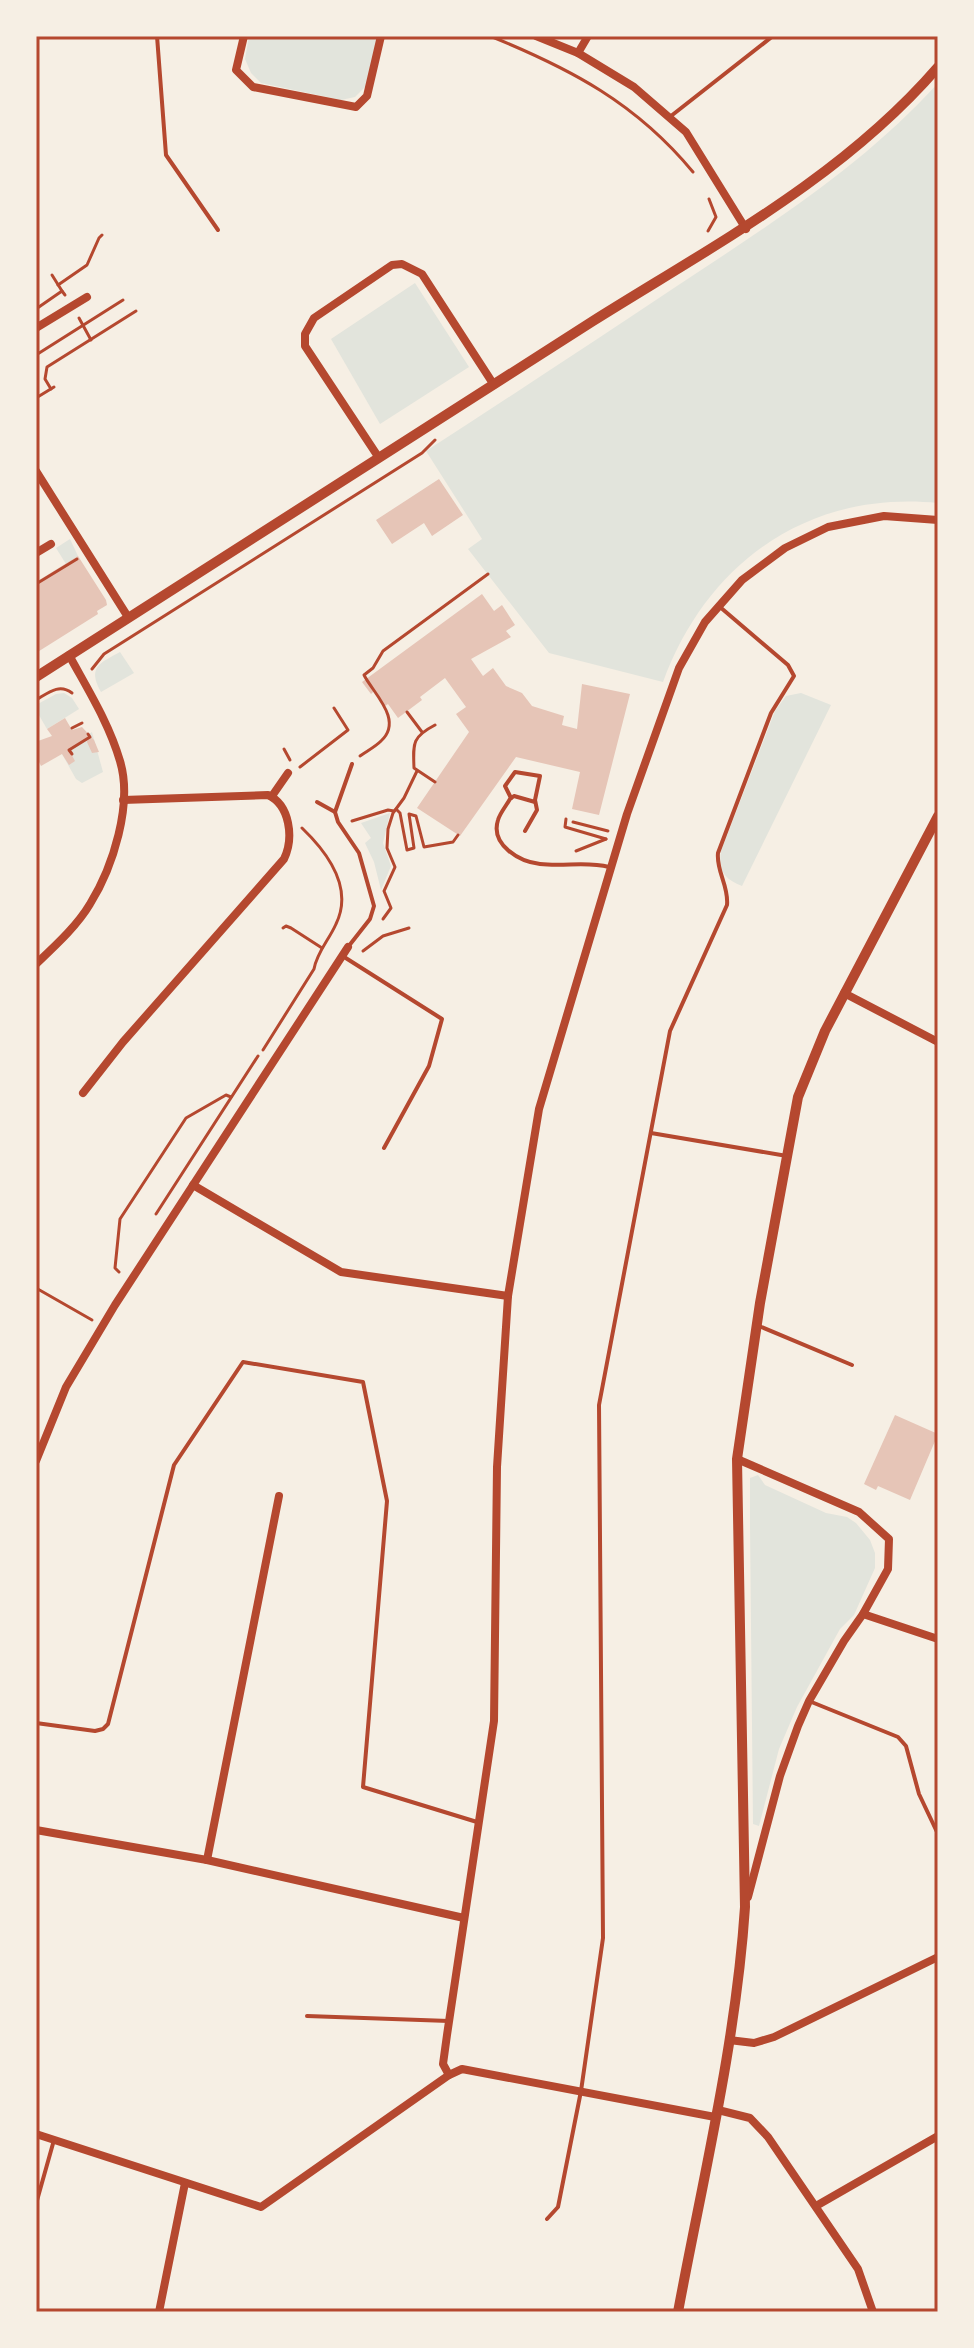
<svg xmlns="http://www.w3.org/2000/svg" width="974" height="2348" viewBox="0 0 974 2348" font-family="Helvetica,sans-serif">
  <rect width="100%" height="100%" fill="#f6efe4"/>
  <!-- green -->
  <g fill="#e2e4dc">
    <path d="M249 36H378L366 86 355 97 341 100 261 83 251 73 245 59Z"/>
    <path d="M938 83V503C809 490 707 562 663 682L549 653 468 549 482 539 426 451C511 396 596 340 680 284 771 224 865 164 938 83Z"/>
    <path d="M415 283 469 367 380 424 331 339Z"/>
    <path d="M70 539 78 556 66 564 56 548Z"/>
    <path d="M120 652 134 673 101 692C87 667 100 663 120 652Z"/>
    <path d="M64 693 72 698 79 709 47 729 36 710V705L56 694Z"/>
    <path d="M801 693 831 705 742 886C724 879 718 871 721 851L775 711 786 696Z"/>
    <path d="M92 732 103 772 82 783 76 779 62 754Z"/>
    <path d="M390 813 383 843 391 866 381 890 374 862 365 843 371 838 361 823Z"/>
    <path d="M758 1475 765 1485 826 1513 847 1517 856 1523 870 1540 875 1553V1568L854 1615 840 1629 797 1707 779 1749 759 1826 753 1824 750 1526V1478Z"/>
  </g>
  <!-- building -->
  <g fill="#e6c5b7">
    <path d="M439 479 463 515 432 536 424 523 392 544 376 520Z"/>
    <path d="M78 556 106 600 107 605 97 611 98 614 36 653V582Z"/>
    <path d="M482 594 494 611 502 605 515 625 506 631 511 637 471 659 483 676 493 668 506 686 522 693 532 706 564 716 562 725 577 729 582 684 630 694 599 815 572 809 580 772 516 757 460 836 417 808 469 732 456 714 466 707 445 678 420 697 422 700 398 718 388 704 385 706 374 691 371 694 362 682Z"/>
    <path d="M65 718 72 730 82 727 94 740 99 752 92 753 87 742 88 738 69 750 75 761 69 765 62 754 41 766 36 756 38 741 52 736 47 729Z"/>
    <path d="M895 1415 938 1434 910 1500 878 1486 876 1490 864 1484Z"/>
  </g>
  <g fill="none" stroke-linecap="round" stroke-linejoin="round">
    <!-- path -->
    <g stroke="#b5482f" stroke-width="3">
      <path d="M490 36C571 69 636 103 693 172"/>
      <path d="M708 231 716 217 709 199"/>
      <path d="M52 275 62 291"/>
      <path d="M58 285 87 265 99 238 102 235"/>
      <path d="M36 309 62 291 65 295"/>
      <path d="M79 318 91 340"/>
      <path d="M36 355 123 300"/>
      <path d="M51 389 45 379 47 367 136 311"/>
      <path d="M36 398 54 387"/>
      <path d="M36 584 77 559"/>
      <path d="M92 669 104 654 422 453 435 440"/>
      <path d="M36 700C48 693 59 683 72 693"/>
      <path d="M407 712 422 732"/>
      <path d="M72 728 82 723"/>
      <path d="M284 749 290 760"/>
      <path d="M72 754 69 750 90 737 88 734"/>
      <path d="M360 756C367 751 375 747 381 741 404 720 373 693 364 675L373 668 383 651 488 574"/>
      <path d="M300 767 348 730 334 708"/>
      <path d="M435 782 414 768C413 743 412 737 435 725"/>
      <path d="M396 809 400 813 407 850 414 848 409 814 416 816 424 847 453 842 458 835"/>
      <path d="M566 819 565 827 606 839"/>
      <path d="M352 821 388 810 394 811"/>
      <path d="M573 822 608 831"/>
      <path d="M576 851 606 839"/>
      <path d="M383 919 391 908 384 891 395 867 387 848 388 829 393 813 404 798 417 771"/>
      <path d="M283 928 286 926 291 928 322 948"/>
      <path d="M363 951 383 936 409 928"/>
      <path d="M263 1050 314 969C317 952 329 940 336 924 354 887 327 852 302 828"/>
      <path d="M156 1214 258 1056"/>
      <path d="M119 1272 115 1268 120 1219 186 1118 226 1095 231 1097"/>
      <path d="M36 1288 92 1320"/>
    </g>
    <!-- service -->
    <g stroke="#b5482f" stroke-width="4">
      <path d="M157 36 166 155 218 230"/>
      <path d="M671 116 773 36"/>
      <path d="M511 798 505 786 515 772 540 776 535 800 537 810 525 831"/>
      <path d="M317 802 335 812"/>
      <path d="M535 802 514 796 510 799C506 806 500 813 498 820 490 845 520 862 540 864 564 867 586 861 609 867"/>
      <path d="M348 947 370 919 374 906 359 853 338 822 335 812 352 764"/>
      <path d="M341 955 442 1019 429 1066 384 1148"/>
      <path d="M651 1133 787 1156"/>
      <path d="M759 1326 852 1365"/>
      <path d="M809 1701 898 1737 906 1746 919 1794 937 1832"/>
      <path d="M36 1723 95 1731 103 1729 108 1724 174 1465 243 1362 363 1382 387 1501 363 1787 477 1822"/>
      <path d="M307 2016 449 2021"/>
      <path d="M36 2204 54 2140"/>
      <path d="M547 2219 558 2207 581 2091 603 1938 599 1405 670 1031 727 905C729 886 716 871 718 853L771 713 794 676 788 665 720 607"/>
    </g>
    <!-- minor -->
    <g stroke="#b5482f" stroke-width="8">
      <path d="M244 36 236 70 253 87 356 107 367 96 381 36"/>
      <path d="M536 36 578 53 634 87 686 132 746 229"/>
      <path d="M578 53 588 36"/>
      <path d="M36 328 87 297"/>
      <path d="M379 458 305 346V334L314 318 392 265 402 264 422 274 494 385"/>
      <path d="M36 471 128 617"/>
      <path d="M36 553 51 544"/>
      <path d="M272 796 288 773"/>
      <path d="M36 964C55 946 77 926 90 904 113 867 133 804 120 761 109 723 88 690 69 655"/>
      <path d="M844 993 938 1042"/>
      <path d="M83 1093 123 1042 284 859C294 838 290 805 268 795L123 800"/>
      <path d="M193 1185 341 1272 508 1296"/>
      <path d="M737 1459 859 1512 889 1539 888 1569 863 1614 844 1641 809 1701 798 1726 780 1776 748 1897"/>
      <path d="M36 1461 66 1387 115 1305 348 947"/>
      <path d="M863 1614 938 1639"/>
      <path d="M36 1830 207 1860 464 1918"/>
      <path d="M207 1860 279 1496"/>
      <path d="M729 2040 754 2043 774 2037 938 1957"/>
      <path d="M449 2075 443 2064 447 2035 494 1721 497 1467 508 1296 539 1109 627 814 679 668 705 622 742 580 785 548 828 527 884 516 938 520"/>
      <path d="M718 2110 750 2118 768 2137 858 2269 873 2312"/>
      <path d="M36 2134 261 2207 449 2075 462 2069 715 2117"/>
      <path d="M816 2206 938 2136"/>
      <path d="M159 2312 185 2183"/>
    </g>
    <!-- tertiary -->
    <g stroke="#b5482f" stroke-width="10">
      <path d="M36 677C221 557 407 439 593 321 714 245 843 177 938 67"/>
      <path d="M678 2312C703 2178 736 2043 745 1907L737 1459 760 1303 798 1097 825 1031 938 816"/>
    </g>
  </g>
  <!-- border -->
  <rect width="974" height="2348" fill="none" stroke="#f6efe4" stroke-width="76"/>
  <rect x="38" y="38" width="898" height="2272" fill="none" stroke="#b5482f" stroke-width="3"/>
</svg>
